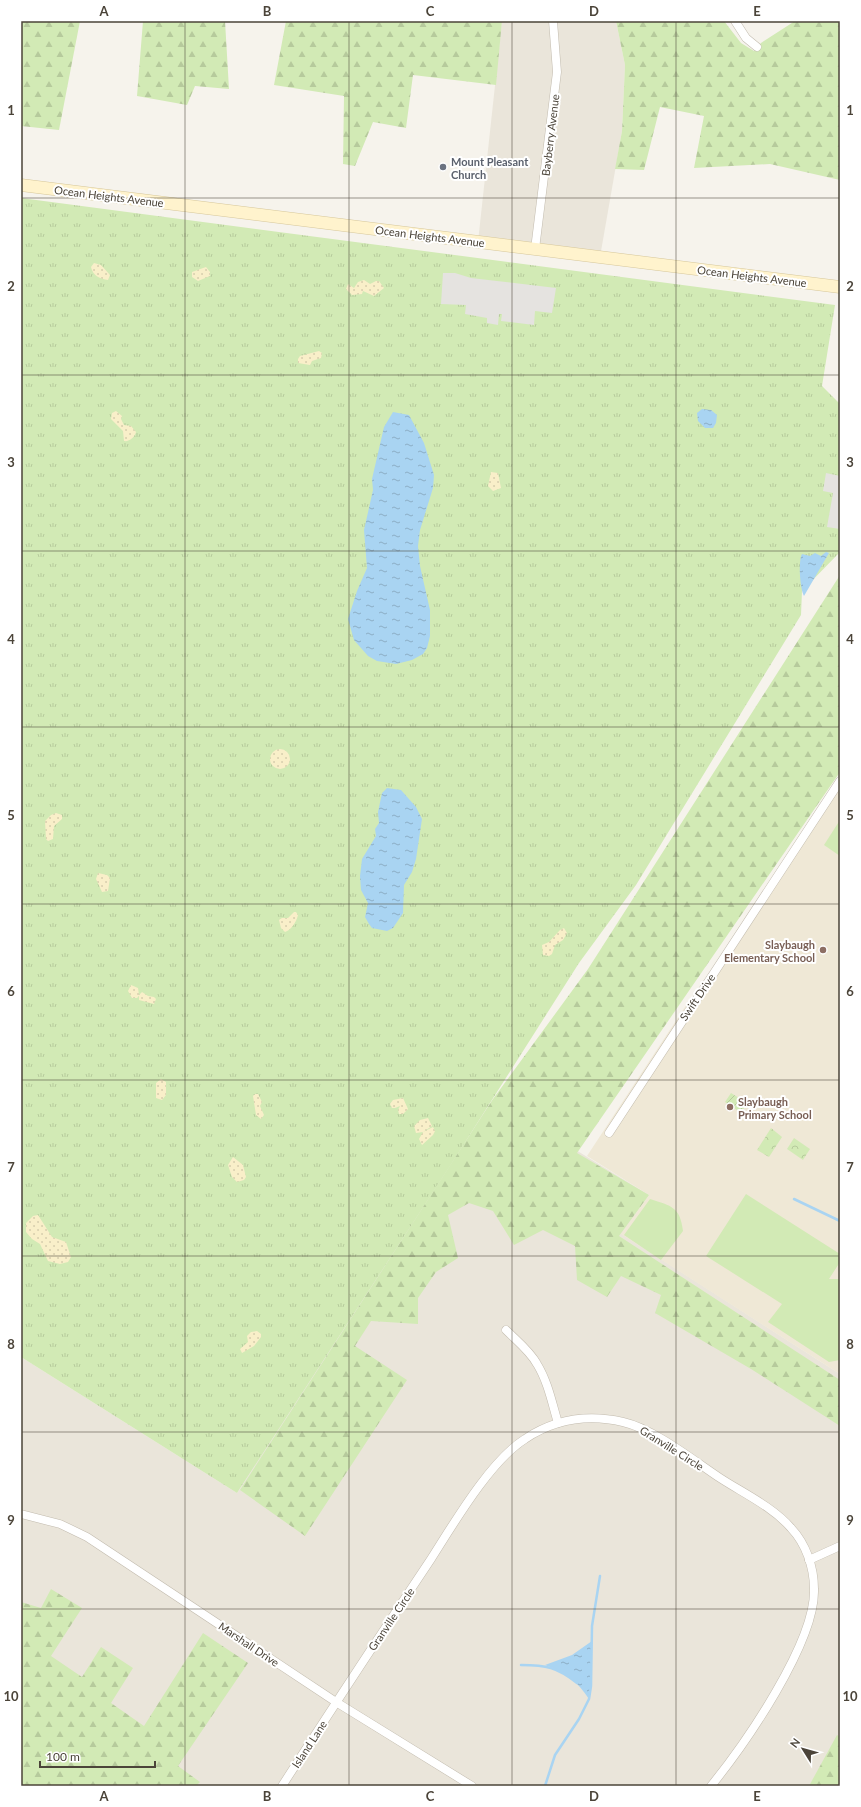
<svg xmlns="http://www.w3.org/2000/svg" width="861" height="1807" viewBox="0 0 861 1807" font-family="Lato,sans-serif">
  <defs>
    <pattern id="grass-tufts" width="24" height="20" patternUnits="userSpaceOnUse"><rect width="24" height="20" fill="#d2eab5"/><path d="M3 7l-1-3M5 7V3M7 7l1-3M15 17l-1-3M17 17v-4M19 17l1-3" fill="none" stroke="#b6ca9c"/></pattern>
    <pattern id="forest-firs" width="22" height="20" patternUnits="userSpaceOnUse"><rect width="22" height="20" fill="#d2eab5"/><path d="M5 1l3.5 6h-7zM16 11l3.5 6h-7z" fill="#b6ca9c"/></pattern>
    <pattern id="sand-dots" width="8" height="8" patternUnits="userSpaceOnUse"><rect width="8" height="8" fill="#f9efc9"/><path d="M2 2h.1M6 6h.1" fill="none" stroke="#d7cead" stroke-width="1.8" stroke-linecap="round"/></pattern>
    <pattern id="park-crowns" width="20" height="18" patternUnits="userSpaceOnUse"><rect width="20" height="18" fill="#d2eab5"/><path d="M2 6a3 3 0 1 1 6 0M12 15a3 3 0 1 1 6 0" fill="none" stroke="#b6ca9c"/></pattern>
    <pattern id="garden-furrows" width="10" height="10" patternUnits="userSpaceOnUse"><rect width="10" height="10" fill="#d2eab5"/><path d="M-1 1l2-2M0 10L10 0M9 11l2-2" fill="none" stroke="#b6ca9c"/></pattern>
    <pattern id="water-ripples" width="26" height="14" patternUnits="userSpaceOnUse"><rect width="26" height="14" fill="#a9d4f2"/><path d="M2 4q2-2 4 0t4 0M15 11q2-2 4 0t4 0" fill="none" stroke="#8caec5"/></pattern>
  </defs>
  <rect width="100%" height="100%" fill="#f6f3ec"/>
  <!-- residential -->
  <g fill="#eae5da">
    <path d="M502 21H616L625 65 622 131 600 257 478 242Z"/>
    <path d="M493 1099 649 1195 622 1234 840 1374V1786H181L21 1680V1357L237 1493Z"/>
  </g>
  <!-- education -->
  <path fill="#efe8d6" d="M840 781V1374L621 1234 649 1195 587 1156 685 1007 712 974Z"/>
  <!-- grass -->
  <path fill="url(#grass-tufts)" d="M21 198 835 305 822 386 840 404V552L802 591 801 615 636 885 579 963 450 1166 237 1493 21 1357Z"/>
  <!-- forest -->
  <g fill="url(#forest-firs)">
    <path d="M21 21H80L59 130 21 126Z"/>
    <path d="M143 21H225L229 89 195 86 187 105 137 96Z"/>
    <path d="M286 21H502L496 85 413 75 406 128 373 122 355 166 343 164 344 96 274 85Z"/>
    <path d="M616 21H724L741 43 754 51 761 43 795 21H840V180L770 164 694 168 704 116 660 107 644 170 615 169 622 131 625 65Z"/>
    <path d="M840 575V772L577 1153 649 1195 619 1236 840 1380V1426L751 1369 655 1313 661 1295 621 1276 607 1297 577 1280 575 1246 543 1230 514 1245 493 1211 469 1203 448 1215 458 1258 436 1272 418 1298V1324L371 1321 355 1346 407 1380 305 1536 240 1490 493 1099 588 969Z"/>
    <path d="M51 1589 82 1608 51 1656 82 1677 101 1647 133 1668 111 1703 144 1726 203 1633 248 1663 178 1766 200 1782 196 1786H21V1602L41 1608Z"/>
    <path d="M837 1735 840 1737V1786H809Z"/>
  </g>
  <!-- sand -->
  <g fill="url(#sand-dots)">
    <path d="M94 263 101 265 110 275 108 280C100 279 93 276 91 267Z"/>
    <path d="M206 267 210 272V276L198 281 192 277V272Z"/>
    <path d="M364 280 370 284 376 281H379L384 288 374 296 363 291 362 294 352 295 346 289 348 284 354 288 358 282Z"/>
    <path d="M319 351 322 353 321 358 312 361 310 365 298 363V359L300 356Z"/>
    <path d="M116 411 122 416 121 419 124 425 131 426 136 432C135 437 129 442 124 441L123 431 111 419 112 413Z"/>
    <path d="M491 472 498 473 501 488 493 491 488 486Z"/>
    <circle cx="280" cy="759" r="10"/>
    <path d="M56 813 62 815V819L54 826 53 839 48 841 46 839 45 821 51 815Z"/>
    <path d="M98 873 107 875 110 878 108 891 102 892 96 879Z"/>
    <path d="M294 912H296L298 915C296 923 291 930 285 932L281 928 279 920 282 918H288Z"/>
    <path d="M564 928 567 933 563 940 555 945 552 954 549 956 543 955 542 945 549 942 560 930Z"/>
    <path d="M131 985 138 988 139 995 142 992 148 996 154 997 156 999 154 1004 139 1000V996L137 998H132L128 991Z"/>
    <path d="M161 1079 166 1082V1095L162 1100 156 1098V1083Z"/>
    <path d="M255 1094H258L262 1102 260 1106 264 1115 261 1119 256 1115 253 1096Z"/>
    <path d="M403 1098 408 1109 403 1114H399L398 1110 400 1106 395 1108H392L390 1104 393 1100Z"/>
    <path d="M428 1118 432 1126 423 1132 433 1127 435 1131 433 1135 422 1145 419 1139 423 1132 416 1133 414 1126 420 1120Z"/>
    <path d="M233 1157 243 1165 246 1177 244 1180 237 1182 232 1177 228 1165Z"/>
    <path d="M38 1215 52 1237 66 1242 71 1257 68 1262 60 1264 48 1261 40 1244 32 1239 26 1232V1223L33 1216Z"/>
    <path d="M257 1331 261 1334V1337L254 1346 242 1353 240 1349 248 1342 247 1336 251 1332Z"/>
  </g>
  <!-- park -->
  <g fill="url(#park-crowns)">
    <path d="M771 1128 782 1137 769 1157 757 1150Z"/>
    <path d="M794 1138 810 1149 803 1160 787 1149Z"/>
  </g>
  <!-- garden -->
  <path fill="url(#garden-furrows)" d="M731 1093 747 1103 741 1113 725 1102Z"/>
  <!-- pitch -->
  <g fill="#d2eab5">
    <path d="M840 820V856L824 845Z"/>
    <path d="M746 1194 840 1254V1262L829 1279H840V1360L829 1362 768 1322 782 1304 706 1256Z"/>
    <path d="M650 1199C672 1206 680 1207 683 1231L661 1260 624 1235Z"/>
  </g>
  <!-- parking -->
  <g fill="#e5e3e0">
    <path d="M443 273H455L471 278 556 288 552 313 535 311 534 325 501 321 502 314H499L498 325 487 323V318L465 314 466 305 441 304Z"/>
    <path d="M826 473 840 476V529L827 527 833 493 823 491Z"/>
  </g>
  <!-- water -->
  <g fill="url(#water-ripples)">
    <path d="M702 409 711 410 717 415 716 423 713 428H705L698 421 697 413Z"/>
    <path d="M393 412 409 415 424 443 434 475 433 488 420 530 418 546 420 566 430 610V636L427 648 423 654 412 660 396 664 377 661 368 656 354 640 348 619 357 591 367 568 364 530 373 490 372 479 384 427Z"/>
    <path d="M826 552 829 553 804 596C800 588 798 561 802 554L810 556 815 553 821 556Z"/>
    <path d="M387 788 401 790 416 807 422 819 416 859 412 872 404 885 403 913 393 928 387 931 372 928 369 924 365 917 368 903 361 890 360 876 362 859 376 836 375 829 379 823 378 812 382 793Z"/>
    <path d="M592 1641 591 1686 589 1699C577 1681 565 1672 545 1665L572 1655Z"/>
  </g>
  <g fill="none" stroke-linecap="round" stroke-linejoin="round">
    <!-- stream -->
    <g stroke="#a9d4f2" stroke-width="2.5">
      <path d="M794 1199 840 1221"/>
      <path d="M521 1665C546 1665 557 1667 577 1683"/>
      <path d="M545 1786 555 1755 579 1719 589 1699 591 1686 592 1626 600 1576"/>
    </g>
    <!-- minor casing -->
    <g stroke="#c2bbae" stroke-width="9">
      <g id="minor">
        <path d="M735 21 746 38 757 47"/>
        <path d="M535 249 557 72 553 21"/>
        <path d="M609 1133 840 781"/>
        <path d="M506 1330C517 1341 530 1351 537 1364 548 1382 552 1403 558 1423"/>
        <path d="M21 1514 60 1524 87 1537 336 1702 472 1786"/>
        <path d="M809 1560 840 1546"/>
        <path d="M282 1786C331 1710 381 1634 431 1559 454 1523 490 1461 525 1439 555 1419 588 1414 623 1422 654 1429 693 1460 720 1478 743 1493 773 1507 791 1528 806 1544 814 1567 814 1589 816 1642 745 1744 711 1786"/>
      </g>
    </g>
    <!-- secondary casing -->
    <g stroke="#d6c79b" stroke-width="13">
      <path id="secondary" d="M21 185 840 287"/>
    </g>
    <!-- minor -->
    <use href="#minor" stroke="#fff" stroke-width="8"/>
    <!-- secondary -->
    <use href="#secondary" stroke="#fff3cd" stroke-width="12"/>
  </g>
  <!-- grid -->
  <path fill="none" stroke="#4b4439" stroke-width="1" stroke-opacity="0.55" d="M185 21V1786M349 21V1786M512 21V1786M676 21V1786M21 198H840M21 375H840M21 551H840M21 727H840M21 904H840M21 1080H840M21 1256H840M21 1432H840M21 1609H840"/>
  <!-- markers -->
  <circle fill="#6b7280" stroke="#fff" stroke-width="1.5" cx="443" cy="167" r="4"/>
  <g fill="#8d6e63" stroke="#fff" stroke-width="1.5">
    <circle cx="823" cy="950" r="4"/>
    <circle cx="730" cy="1107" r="4"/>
  </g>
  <g text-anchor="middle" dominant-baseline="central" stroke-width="4" stroke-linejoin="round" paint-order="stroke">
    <!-- street labels -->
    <g font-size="11" fill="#4b4439" stroke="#fff">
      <text transform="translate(550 135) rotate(-83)">Bayberry Avenue</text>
      <text transform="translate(109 196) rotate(7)">Ocean Heights Avenue</text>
      <text transform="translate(430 236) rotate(7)">Ocean Heights Avenue</text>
      <text transform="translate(752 276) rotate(7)">Ocean Heights Avenue</text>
      <text transform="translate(697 997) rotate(-56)">Swift Drive</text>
      <text transform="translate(672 1448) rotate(32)">Granville Circle</text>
      <text transform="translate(391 1619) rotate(-56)">Granville Circle</text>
      <text transform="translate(249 1644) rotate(34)">Marshall Drive</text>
      <text transform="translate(309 1744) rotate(-57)">Island Lane</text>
    </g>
    <!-- worship labels -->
    <g font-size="11" font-weight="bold" fill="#5b616d" stroke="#fff" text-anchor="start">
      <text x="451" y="161">Mount Pleasant<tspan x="451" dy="13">Church</tspan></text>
    </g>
    <!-- education labels -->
    <g font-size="11" font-weight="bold" fill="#785e54" stroke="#fff" text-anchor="end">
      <text x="815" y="944">Slaybaugh<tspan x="815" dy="13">Elementary School</tspan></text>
      <text x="738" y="1101" text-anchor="start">Slaybaugh<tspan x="738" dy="13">Primary School</tspan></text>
    </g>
  </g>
  <!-- border -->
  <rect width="861" height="1807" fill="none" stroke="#ffffff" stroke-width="44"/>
  <!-- north arrow -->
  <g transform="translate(803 1749) rotate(307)" stroke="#ffffff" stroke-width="3" paint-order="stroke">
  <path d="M0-3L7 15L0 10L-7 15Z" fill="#4b4439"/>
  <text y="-6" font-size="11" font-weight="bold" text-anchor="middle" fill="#4b4439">N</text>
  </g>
  <!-- scale -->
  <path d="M40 1761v6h115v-6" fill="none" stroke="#4b4439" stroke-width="2"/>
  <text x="46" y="1761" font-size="12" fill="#4b4439" stroke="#ffffff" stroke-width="3" paint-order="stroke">100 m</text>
  <rect x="22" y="22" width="817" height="1763" fill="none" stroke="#4b4439" stroke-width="1.5"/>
  <g font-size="13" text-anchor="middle" font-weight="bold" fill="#4b4439">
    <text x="104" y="16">A</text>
    <text x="267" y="16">B</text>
    <text x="430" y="16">C</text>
    <text x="594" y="16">D</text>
    <text x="757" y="16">E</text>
    <text x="11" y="115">1</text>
    <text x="850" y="115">1</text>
    <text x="11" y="291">2</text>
    <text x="850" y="291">2</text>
    <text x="11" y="467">3</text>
    <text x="850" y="467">3</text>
    <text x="11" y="644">4</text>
    <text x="850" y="644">4</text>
    <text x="11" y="820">5</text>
    <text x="850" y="820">5</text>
    <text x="11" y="996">6</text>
    <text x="850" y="996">6</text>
    <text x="11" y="1172">7</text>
    <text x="850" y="1172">7</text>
    <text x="11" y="1349">8</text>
    <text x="850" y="1349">8</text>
    <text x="11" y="1525">9</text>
    <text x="850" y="1525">9</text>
    <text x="11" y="1701">10</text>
    <text x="850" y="1701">10</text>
    <text x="104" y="1801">A</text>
    <text x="267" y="1801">B</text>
    <text x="430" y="1801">C</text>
    <text x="594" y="1801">D</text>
    <text x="757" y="1801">E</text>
  </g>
</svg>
